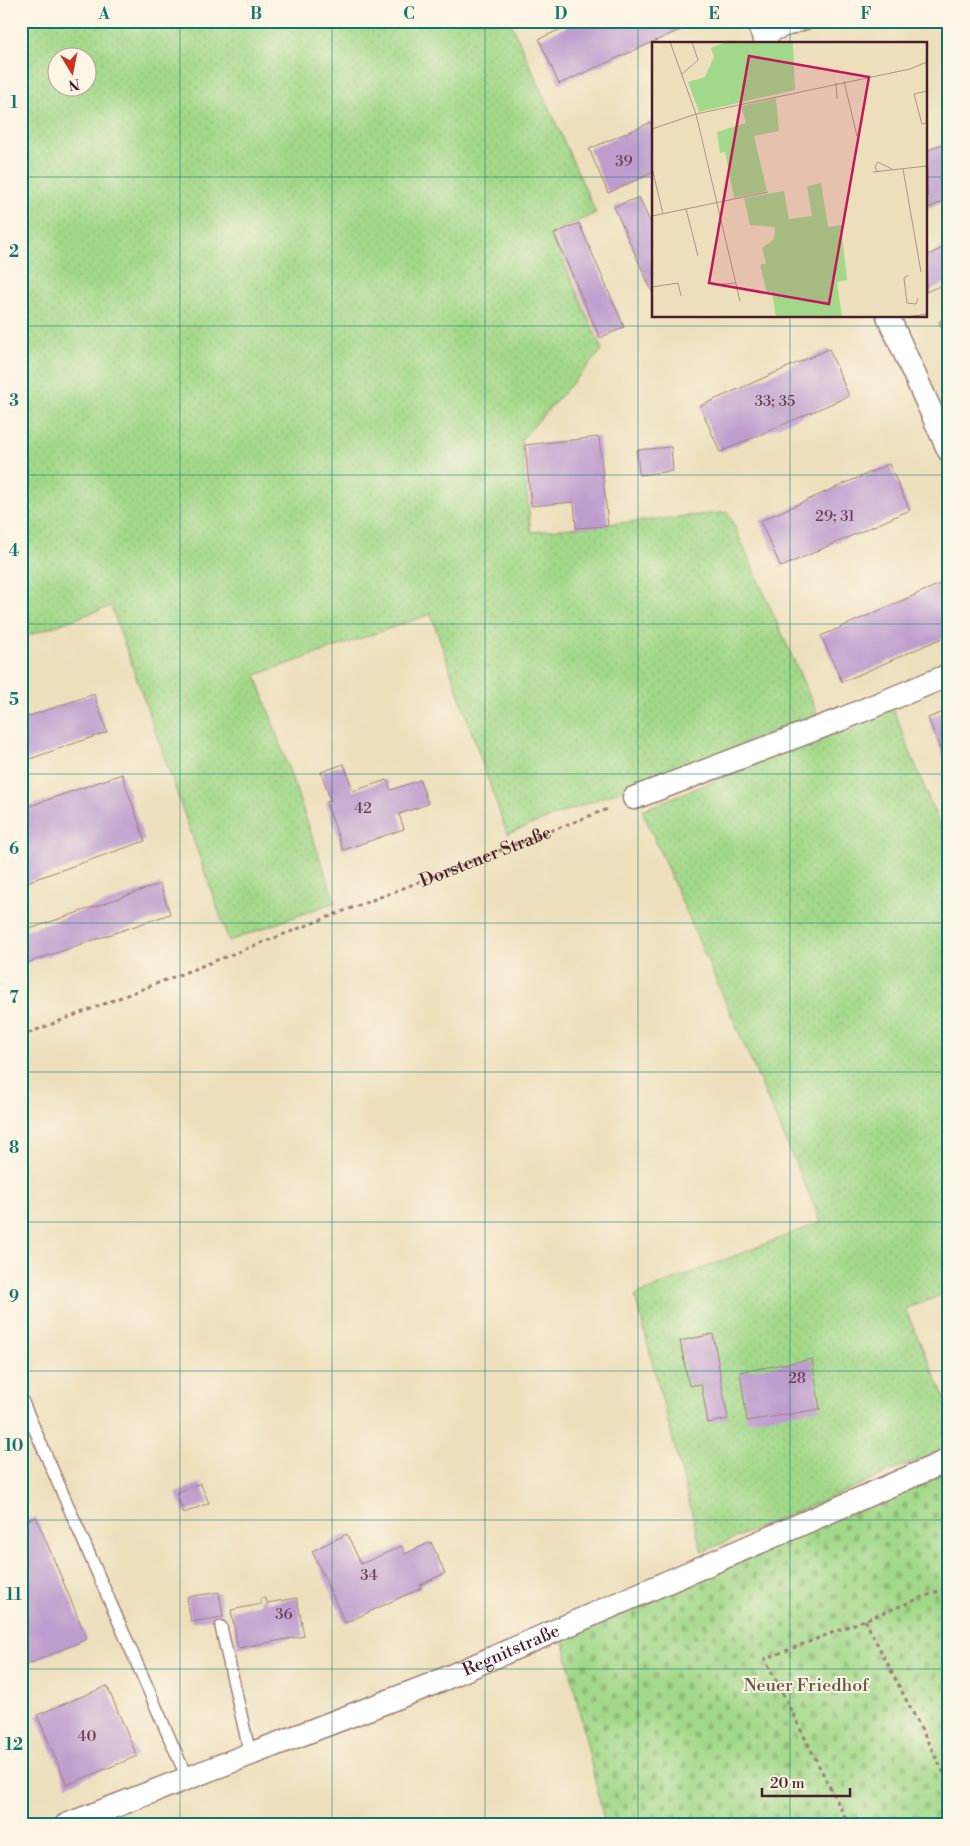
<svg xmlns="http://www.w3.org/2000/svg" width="970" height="1846" viewBox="0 0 970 1846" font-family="'Libre Bodoni',serif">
  <defs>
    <pattern id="grass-dots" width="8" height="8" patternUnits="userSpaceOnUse" patternTransform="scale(1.25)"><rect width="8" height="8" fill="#a2d889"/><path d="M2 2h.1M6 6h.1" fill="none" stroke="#8db976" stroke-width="1.8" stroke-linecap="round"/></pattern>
    <pattern id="cemetery-stones" width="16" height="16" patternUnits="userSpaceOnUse" patternTransform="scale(1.25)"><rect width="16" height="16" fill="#a2d889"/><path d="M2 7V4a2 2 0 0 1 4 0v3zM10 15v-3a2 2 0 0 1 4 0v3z" fill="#8db976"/></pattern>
  </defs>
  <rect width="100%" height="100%" fill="#fcf5e5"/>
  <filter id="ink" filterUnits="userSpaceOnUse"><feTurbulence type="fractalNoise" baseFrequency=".02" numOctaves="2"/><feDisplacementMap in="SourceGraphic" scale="10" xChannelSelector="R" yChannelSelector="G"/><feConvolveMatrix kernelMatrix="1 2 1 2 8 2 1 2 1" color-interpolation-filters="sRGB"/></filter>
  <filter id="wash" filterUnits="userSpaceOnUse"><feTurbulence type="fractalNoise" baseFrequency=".0096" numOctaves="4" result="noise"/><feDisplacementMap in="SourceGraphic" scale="20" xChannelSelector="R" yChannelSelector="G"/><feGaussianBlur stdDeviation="1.12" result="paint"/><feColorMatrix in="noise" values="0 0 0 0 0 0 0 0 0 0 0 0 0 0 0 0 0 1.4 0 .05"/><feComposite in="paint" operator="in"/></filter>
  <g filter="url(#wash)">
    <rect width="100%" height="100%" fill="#eddfbc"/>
    <!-- grass -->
    <g fill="url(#grass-dots)" stroke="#767c5a" fill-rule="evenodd">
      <path d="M21 21H510L596 213 551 233 602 350 521 440 531 532 728 512 818 715 507 834 431 614 256 675 335 902 229 941 111 606 21 638ZM58 58H88V88H58Z"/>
      <path d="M893 709 949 849V1292L905 1309 949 1407V1447L702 1552 635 1295 821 1222 642 810Z"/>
    </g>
    <!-- cemetery -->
    <path fill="url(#cemetery-stones)" stroke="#767c5a" d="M949 1471V1825H605L563 1638Z"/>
    <g id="blocks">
      <!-- building -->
      <g fill="#be9cce">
        <path d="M579 21H690L691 25 559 84 539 39Z"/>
        <path d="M654 121V172L608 193 589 149Z"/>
        <path d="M949 141V199L928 208 926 151Z"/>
        <path d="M639 197 654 231V296L614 207Z"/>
        <path d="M579 223 624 327 600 338 554 234Z"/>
        <path d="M949 245V282L926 292V256Z"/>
        <path d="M949 317V344L939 322Z"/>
        <path d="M829 349 849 396 720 452 700 406Z"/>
        <path d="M599 437 608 526 576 528 574 502 531 506 525 445Z"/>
        <path d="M671 447 673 471 639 475 637 450Z"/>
        <path d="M889 464 910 510 781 567 760 521Z"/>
        <path d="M949 580V635L842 682 821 636Z"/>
        <path d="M94 694 107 732 21 762V719Z"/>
        <path d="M949 710V771L928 718Z"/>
        <path d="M344 764 353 791 387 780 391 790 420 780 428 804 399 814 404 829 343 850 326 802 331 801 321 772Z"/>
        <path d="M122 774 145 841 21 884V809Z"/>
        <path d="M160 884 170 914 21 965V932Z"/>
        <path d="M713 1334 728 1419 708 1423 701 1384 689 1386 680 1341Z"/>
        <path d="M812 1359 820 1409 747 1421 740 1372Z"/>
        <path d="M200 1483 209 1503 184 1513 176 1493Z"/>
        <path d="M36 1517 87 1639 21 1667V1523Z"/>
        <path d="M347 1534 361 1564 402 1546 405 1554 431 1542 445 1573 420 1585 421 1588 345 1623 312 1551Z"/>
        <path d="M219 1592 223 1617 191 1622 187 1597Z"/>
        <path d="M266 1598 267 1603 297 1598 304 1636 238 1648 231 1610 261 1604 260 1599Z"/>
        <path d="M107 1686 137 1756 67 1785 37 1715Z"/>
      </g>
    </g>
  </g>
  <g filter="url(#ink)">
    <use href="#blocks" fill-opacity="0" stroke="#9c7f74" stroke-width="1"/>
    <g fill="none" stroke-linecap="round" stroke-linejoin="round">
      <!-- service casing -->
      <g stroke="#9c7f74" stroke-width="14">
        <g id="service">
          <path d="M765 38 813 21"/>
          <path d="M21 1398 187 1778"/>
          <path d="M221 1627 250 1754"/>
        </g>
      </g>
      <!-- minor casing -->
      <g stroke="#9c7f74" stroke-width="25">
        <g id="minor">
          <path d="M757 21 767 44"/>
          <path d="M888 316 949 451"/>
          <path d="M634 798 842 719 949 675"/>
          <path id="s2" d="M66 1825 430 1685 949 1460"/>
        </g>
      </g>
      <!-- path -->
      <g stroke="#9c7f74" stroke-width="3" stroke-dasharray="4 4" stroke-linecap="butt">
        <path id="s1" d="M21 1036 610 808"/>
        <path d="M865 1620 949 1783"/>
        <path d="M849 1825 765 1659 949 1587"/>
      </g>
      <!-- service -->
      <use href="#service" stroke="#fff" stroke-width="11"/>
      <!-- minor -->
      <use href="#minor" stroke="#fff" stroke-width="22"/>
    </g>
  </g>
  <!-- grid -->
  <path fill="none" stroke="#0f766e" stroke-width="1" stroke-opacity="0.55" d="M180 21V1825M332 21V1825M485 21V1825M638 21V1825M790 21V44M21 177H654M926 177H949M790 316V1825M21 326H949M21 475H949M21 624H949M21 774H949M21 923H949M21 1072H949M21 1222H949M21 1371H949M21 1520H949M21 1669H949"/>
  <g text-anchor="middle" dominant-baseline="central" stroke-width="4" stroke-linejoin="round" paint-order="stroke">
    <!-- number labels -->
    <g font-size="15" fill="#673e54">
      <text x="624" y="161">39</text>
      <text x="775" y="401">33; 35</text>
      <text x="835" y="516">29; 31</text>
      <text x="363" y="808">42</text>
      <text x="797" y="1378">28</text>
      <text x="369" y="1575">34</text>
      <text x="284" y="1614">36</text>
      <text x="87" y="1736">40</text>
    </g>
    <!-- street labels -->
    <g font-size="18" fill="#4a1f2b" stroke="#fcf5e5">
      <text stroke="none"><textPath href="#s1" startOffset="498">Dorstener Straße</textPath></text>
      <text stroke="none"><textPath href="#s2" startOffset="478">Regnitstraße</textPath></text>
    </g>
    <!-- park labels -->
    <g font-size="18" fill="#645647" stroke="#fcf5e5">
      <text x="806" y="1685">Neuer Friedhof</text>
    </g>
  </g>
  <!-- overview -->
  <g transform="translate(652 42)">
    <rect width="275" height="275" fill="#eddfbc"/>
    <path d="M124 56 127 89 102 94 115 149 82 156 73 110 68 111 65 90 94 81 89 64ZM169 141 176 185 189 183 195 238 185 240 190 275H124L120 250 115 251 108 223 114 221 110 206 122 197 123 185 98 183 92 156 132 149 137 177 160 174 155 144Z" fill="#a2d889"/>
    <path d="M74 0H141L143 48 47 70 36 40 53 35 62 15 59 6Z" fill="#a2d889"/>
    <path fill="none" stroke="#ac9282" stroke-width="1" d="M18 0 44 72 88 259M30 32 46 18 40 0M192 39 205 94M184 41 185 57M275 49 262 52 270 82 275 81M0 87 44 72 258 27 275 20M0 126 11 172M251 127 269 230M225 129 223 125 226 120 240 127M221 130 275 124M34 167 46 214M0 174 116 150M256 233 252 236 255 261 264 262 266 256M61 243 83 241M0 245 26 241 29 254M255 275 275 272"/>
    <path fill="#c2185b" fill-opacity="0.15" stroke="#c2185b" stroke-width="2.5" d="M97 14 217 35 177 262 57 241Z"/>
    <rect width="275" height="275" fill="none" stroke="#4a1f2b" stroke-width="2.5"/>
  </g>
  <!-- margin -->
  <rect width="970" height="1846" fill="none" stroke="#fcf5e5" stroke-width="55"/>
  <!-- north arrow -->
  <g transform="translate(72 72) rotate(170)"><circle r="24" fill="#fcf5e5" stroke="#b59f9b"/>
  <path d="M0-4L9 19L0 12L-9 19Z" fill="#c8321e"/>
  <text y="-8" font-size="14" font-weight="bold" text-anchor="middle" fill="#4a1f2b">N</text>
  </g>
  <!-- scale -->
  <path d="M762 1788v8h88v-8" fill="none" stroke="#4a1f2b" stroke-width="2.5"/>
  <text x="770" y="1788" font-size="15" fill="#4a1f2b" stroke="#fcf5e5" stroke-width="4" paint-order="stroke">20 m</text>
  <rect x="28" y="28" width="914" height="1790" fill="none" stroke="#0f766e" stroke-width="2"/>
  <g font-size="16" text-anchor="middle" font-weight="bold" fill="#0f766e">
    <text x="104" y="19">A</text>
    <text x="256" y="19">B</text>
    <text x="409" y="19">C</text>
    <text x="561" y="19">D</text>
    <text x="714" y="19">E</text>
    <text x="866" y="19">F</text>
    <text x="14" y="108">1</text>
    <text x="14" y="257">2</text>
    <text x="14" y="406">3</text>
    <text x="14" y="556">4</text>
    <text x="14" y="705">5</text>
    <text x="14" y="854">6</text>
    <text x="14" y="1003">7</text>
    <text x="14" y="1153">8</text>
    <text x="14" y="1302">9</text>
    <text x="14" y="1451">10</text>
    <text x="14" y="1600">11</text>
    <text x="14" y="1750">12</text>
  </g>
</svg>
